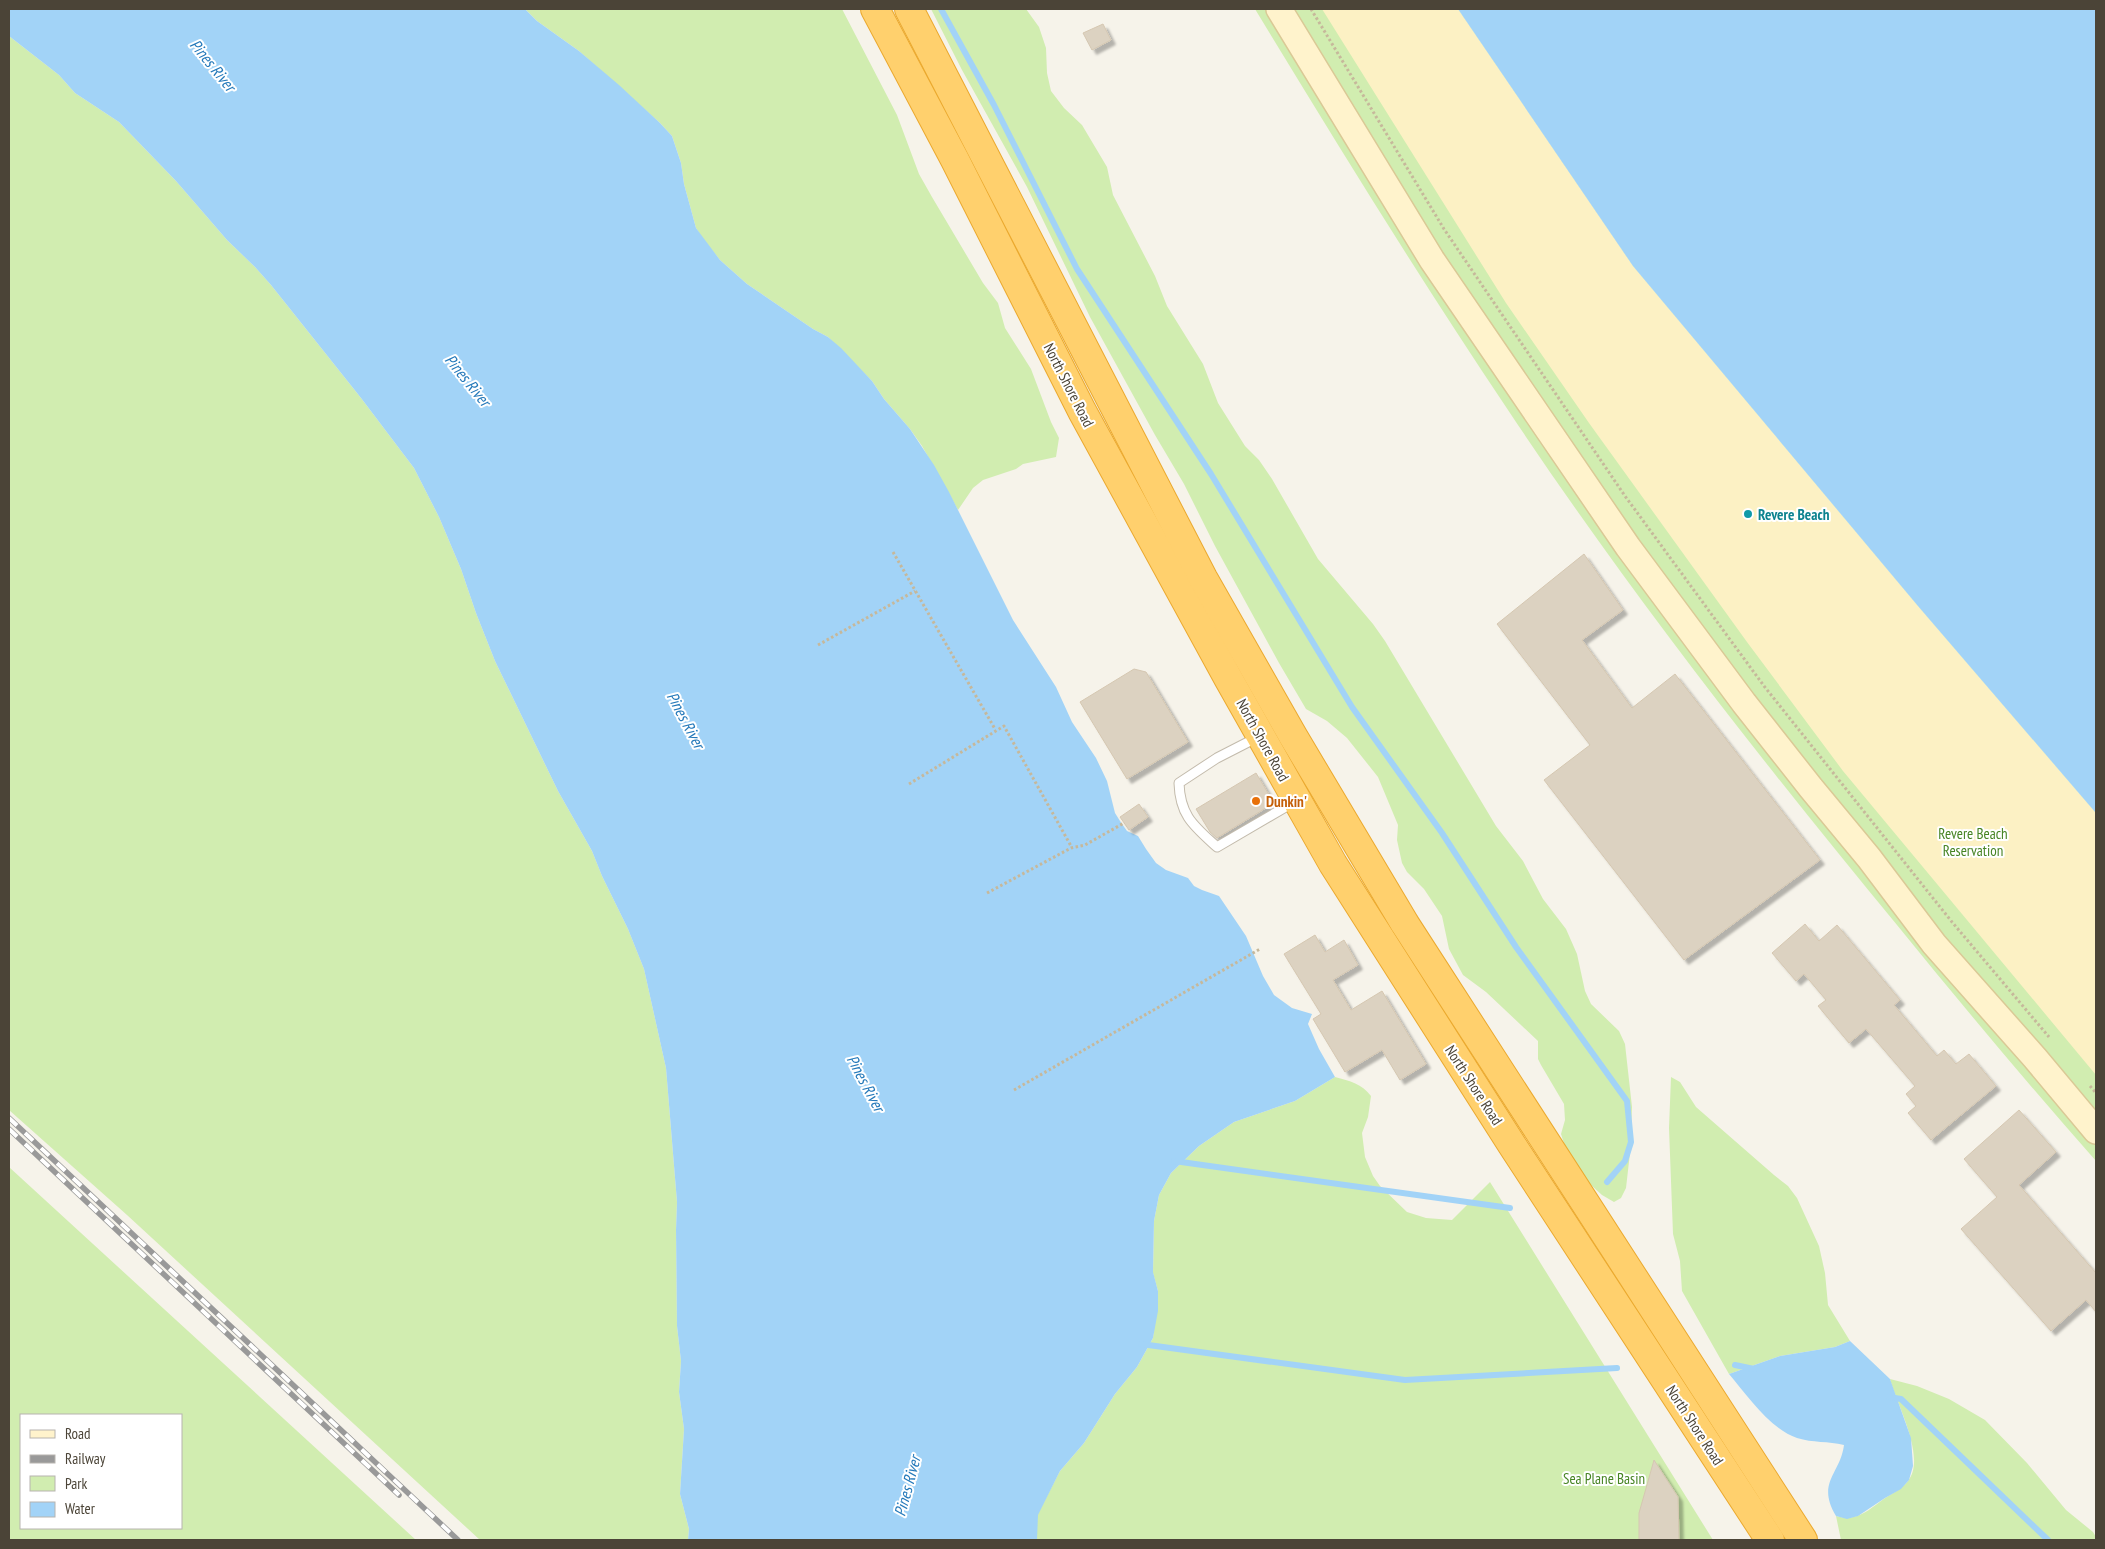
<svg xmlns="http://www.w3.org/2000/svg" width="2105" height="1549" viewBox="0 0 2105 1549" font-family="'PT Sans Narrow',sans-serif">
  <defs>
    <filter id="shadow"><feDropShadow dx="4.5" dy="4.5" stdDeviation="1" flood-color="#0004"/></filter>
  </defs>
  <rect width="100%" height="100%" fill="#f6f3ea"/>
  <!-- green -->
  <g fill="#d1edb0" fill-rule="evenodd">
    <path d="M525 9H842L897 115 919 174 932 197 983 283 998 303 1005 328 1031 369 1051 422 1059 438 1056 457 1023 464 1016 469 983 480 973 488 958 510 922 446 910 429 884 399 872 381 828 337 813 329 747 284 720 260 703 239 696 228 684 184 681 163 672 136 660 123 579 51 537 21Z"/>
    <path d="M931 9H1026L1039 27 1046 48 1047 73 1051 91 1064 108 1082 125 1107 167 1113 195 1155 276 1167 306 1203 364 1218 403 1245 446 1259 460 1272 479 1318 559 1373 624 1385 641 1496 826 1523 861 1543 899 1566 929 1577 954 1585 991 1591 1004 1619 1031 1625 1044 1632 1107 1630 1153 1626 1188 1621 1198 1614 1202 1602 1195 1580 1175 1570 1162 1561 1134 1565 1120 1564 1104 1541 1065 1538 1059V1041L1486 992 1463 975 1449 949 1442 916 1424 889 1407 872 1402 863 1397 840 1398 825 1378 777 1347 738 1327 721 1306 709 1279 663 1215 546 1184 484 1155 435 1090 317 1027 187 962 70Z"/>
    <path d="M1255 9H1458L1633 266 1918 606 2096 813V1161C2028 1084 1962 1005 1897 925 1760 759 1627 589 1508 410 1420 279 1337 144 1255 9Z"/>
    <path d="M9 36 59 75 75 93 119 122 176 181 227 240 255 267 271 285 361 398 414 468 439 517 461 569 476 613 495 661 558 791 592 851 602 876 628 929 644 969 666 1068 677 1202 676 1230 677 1326 681 1361 679 1392 684 1429 680 1494 689 1529 688 1540H480L127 1215 9 1110Z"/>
    <path d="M1335 1077C1350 1081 1362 1084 1371 1096L1368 1117 1362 1133 1365 1157 1373 1176 1380 1186 1407 1212 1426 1218 1452 1220 1490 1182 1713 1540H1037V1515L1060 1471 1084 1443 1115 1394 1137 1367 1153 1338 1158 1291 1153 1273 1154 1221 1159 1195 1171 1173 1199 1146 1234 1122 1295 1101Z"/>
    <path d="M1671 1077 1680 1082 1696 1107 1774 1175 1788 1186 1797 1198 1819 1246 1825 1273 1828 1305 1850 1341 1835 1347 1780 1356 1729 1374 1725 1367 1682 1291 1680 1261 1673 1234 1669 1128Z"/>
    <path d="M9 1167 416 1540H9ZM21 1415H181V1528H21Z"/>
    <path d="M1890 1379 1917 1386 1949 1399 1985 1420 2027 1463 2066 1510 2093 1532 2096 1537V1540H1841L1836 1516C1856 1521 1865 1513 1881 1501 1890 1494 1901 1490 1908 1481 1927 1458 1896 1403 1890 1379Z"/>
  </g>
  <!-- sand -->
  <path fill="#fcf1c4" d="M1322 9H1458L1633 266 1918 606 2096 813V1075L1843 771 1747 642 1589 423 1506 303Z"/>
  <!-- water -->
  <g fill="#a2d3f7">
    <path d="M9 9H525L537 21 579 51 619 85 660 123 672 136 681 163 684 184 696 228 720 260 747 284 813 329 828 337 841 348 872 381 884 399 910 429 934 465 949 492 1013 620 1056 687 1072 722 1096 758 1107 781 1115 813 1120 821 1127 831 1138 836 1146 849 1156 863 1166 870 1188 878 1194 886 1202 890 1219 896 1246 936 1263 976 1274 995 1292 1008 1312 1014 1308 1024 1319 1049 1335 1077 1295 1101 1234 1122 1199 1146 1171 1173 1159 1195 1154 1221 1153 1272 1158 1291V1311L1153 1338 1137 1367 1115 1394 1084 1443 1060 1471 1038 1515 1037 1540H688L689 1529 680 1494 684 1429 679 1392 681 1361 677 1326 676 1230 677 1202 666 1068 644 969 628 929 602 876 592 851 558 791 495 661 476 613 461 569 439 517 414 468 361 398 271 285 255 267 227 240 176 181 119 122 75 93 59 75 9 36Z"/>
    <path d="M1458 9H2096V813L1918 606 1633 266Z"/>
    <path d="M1850 1341 1890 1379 1911 1438 1913 1466 1909 1480 1901 1489 1885 1498 1858 1516 1847 1519 1836 1516C1816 1482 1840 1475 1844 1445 1828 1441 1813 1443 1797 1438 1771 1430 1746 1394 1729 1374L1780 1356 1835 1347Z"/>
  </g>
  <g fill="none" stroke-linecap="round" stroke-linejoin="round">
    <!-- stream -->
    <g stroke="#a2d3f7" stroke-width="6">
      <path d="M941 9 994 105 1077 269 1211 474 1352 707 1442 833 1516 947 1627 1101 1631 1142 1625 1161 1607 1182"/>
      <path d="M1174 1161 1510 1208"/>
      <path d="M1141 1344 1405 1380 1617 1368"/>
      <path d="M1735 1365 1754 1369"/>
      <path d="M1889 1397 1901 1399 2048 1540"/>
    </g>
  </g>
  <!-- building -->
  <g fill="#dcd2c1" stroke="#d5c7b1" filter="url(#shadow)">
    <path d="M1103 24 1111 40 1092 50 1083 33Z"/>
    <path d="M1584 554 1623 610 1582 640 1632 708 1675 674 1820 860 1684 960 1544 780 1590 745 1497 624Z"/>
    <path d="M1134 669 1146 672 1188 742 1127 779 1080 702Z"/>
    <path d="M1256 773 1274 803 1217 838 1210 832 1196 809Z"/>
    <path d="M1139 804 1148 817 1129 830 1120 817Z"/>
    <path d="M1805 924 1819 941 1837 925 1900 1000 1894 1005 1937 1056 1944 1050 1956 1064 1969 1054 1996 1086 1931 1140 1908 1113 1916 1106 1906 1094 1915 1086 1866 1029 1849 1043 1818 1006 1826 1000 1804 974 1796 981 1772 953Z"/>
    <path d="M1315 935 1325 952 1344 940 1358 965 1333 980 1351 1010 1382 991 1426 1064 1400 1080 1382 1050 1345 1072 1313 1019 1321 1014 1284 954Z"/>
    <path d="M2019 1110 2056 1152 2019 1185 2096 1273V1312L2086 1300 2051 1331 1961 1229 1997 1197 1964 1159Z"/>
    <path d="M1654 1460 1678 1497 1679 1540H1639V1513Z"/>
  </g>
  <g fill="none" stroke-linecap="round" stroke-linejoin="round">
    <!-- lane casing -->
    <g stroke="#c3bbac" stroke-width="11">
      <path id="lane" d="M1258 737 1217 758 1179 783C1180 816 1194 826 1217 847L1294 802"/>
    </g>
    <!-- secondary casing -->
    <g stroke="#dac996" stroke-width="28">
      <path id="secondary" d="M1279 9 1432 260 1628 547 1744 703 1811 788 1869 858 1934 944 2035 1058 2096 1131"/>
    </g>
    <!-- highway casing -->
    <g stroke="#eba92f" stroke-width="30">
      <g id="highway">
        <path d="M875 9 955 160 1082 411 1228 678 1333 864 1512 1145 1770 1540"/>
        <path d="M909 9 1203 578 1293 736 1405 924 1803 1540"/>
      </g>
    </g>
    <!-- path -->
    <g stroke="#c6b89b" stroke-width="3" stroke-dasharray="2.5 2.5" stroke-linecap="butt">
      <path d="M1311 9 1444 229 1625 496 1764 686 1952 922 2049 1037"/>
      <path d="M893 552 995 729"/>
      <path d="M818 645 915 591"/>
      <path d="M909 784 1004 726 1071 846"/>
      <path d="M987 893 1071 848 1085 845 1124 823"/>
      <path d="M2090 1086 2096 1093"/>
      <path d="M1014 1090 1260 949"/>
    </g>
    <!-- lane -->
    <use href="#lane" stroke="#fff" stroke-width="9"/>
    <!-- secondary -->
    <use href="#secondary" stroke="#fff3cc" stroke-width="25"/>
    <!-- highway -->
    <use href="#highway" stroke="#ffd06d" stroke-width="28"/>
    <!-- rail casing -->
    <g stroke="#999" stroke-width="5.5">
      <g id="rail">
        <path d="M9 1118 458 1540"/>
        <path d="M9 1129 399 1495"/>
      </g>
    </g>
    <!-- rail -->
    <use href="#rail" stroke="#fff" stroke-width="4" stroke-dasharray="11" stroke-linecap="butt"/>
  </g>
  <!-- markers -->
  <circle fill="#0f9aa8" stroke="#fff" stroke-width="2" cx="1748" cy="514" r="5"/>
  <circle fill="#e8710a" stroke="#fff" stroke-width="2" cx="1256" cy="801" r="5"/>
  <g text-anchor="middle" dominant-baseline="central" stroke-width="4" stroke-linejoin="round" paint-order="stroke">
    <!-- street labels -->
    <g font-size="15" fill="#4b4437" stroke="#fff">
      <text transform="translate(1069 385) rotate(63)">North Shore Road</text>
      <text transform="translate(1263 740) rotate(61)">North Shore Road</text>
      <text transform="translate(1474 1085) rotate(57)">North Shore Road</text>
      <text transform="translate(1695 1425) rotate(57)">North Shore Road</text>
    </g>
    <!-- culture labels -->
    <g font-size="15" font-weight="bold" fill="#0d838f" stroke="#fff" text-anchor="start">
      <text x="1758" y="514">Revere Beach</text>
    </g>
    <!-- food labels -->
    <g font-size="15" font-weight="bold" fill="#c56008" stroke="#fff" text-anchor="start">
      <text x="1266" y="801">Dunkin'</text>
    </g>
    <!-- park labels -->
    <g font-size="15" fill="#478424" stroke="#fff">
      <text x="1973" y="833">Revere Beach<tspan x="1973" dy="17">Reservation</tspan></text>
      <text x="1604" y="1478">Sea Plane Basin</text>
    </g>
    <!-- water labels -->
    <g font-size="16" font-style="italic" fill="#2479ba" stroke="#fff">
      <text transform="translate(213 65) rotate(51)">Pines River</text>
      <text transform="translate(468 380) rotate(51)">Pines River</text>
      <text transform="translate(686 720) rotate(62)">Pines River</text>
      <text transform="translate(866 1083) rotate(62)">Pines River</text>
      <text transform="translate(907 1486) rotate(-75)">Pines River</text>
    </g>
  </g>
  <!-- border -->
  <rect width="2105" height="1549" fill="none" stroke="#4b4437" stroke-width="20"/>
  <!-- legend -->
  <rect x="20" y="1414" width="162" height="115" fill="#ffffff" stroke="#b7b4af"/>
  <rect x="30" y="1430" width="25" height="8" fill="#fff3cc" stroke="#b7b4af"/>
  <text x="65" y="1439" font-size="15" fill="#4b4437">Road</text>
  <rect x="30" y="1455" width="25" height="8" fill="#999999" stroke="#b7b4af"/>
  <text x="65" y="1464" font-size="15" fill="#4b4437">Railway</text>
  <rect x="30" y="1476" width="25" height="15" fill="#d1edb0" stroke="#b7b4af"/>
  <text x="65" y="1489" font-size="15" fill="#4b4437">Park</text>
  <rect x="30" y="1502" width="25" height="15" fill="#a2d3f7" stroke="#b7b4af"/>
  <text x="65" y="1514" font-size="15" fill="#4b4437">Water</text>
</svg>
